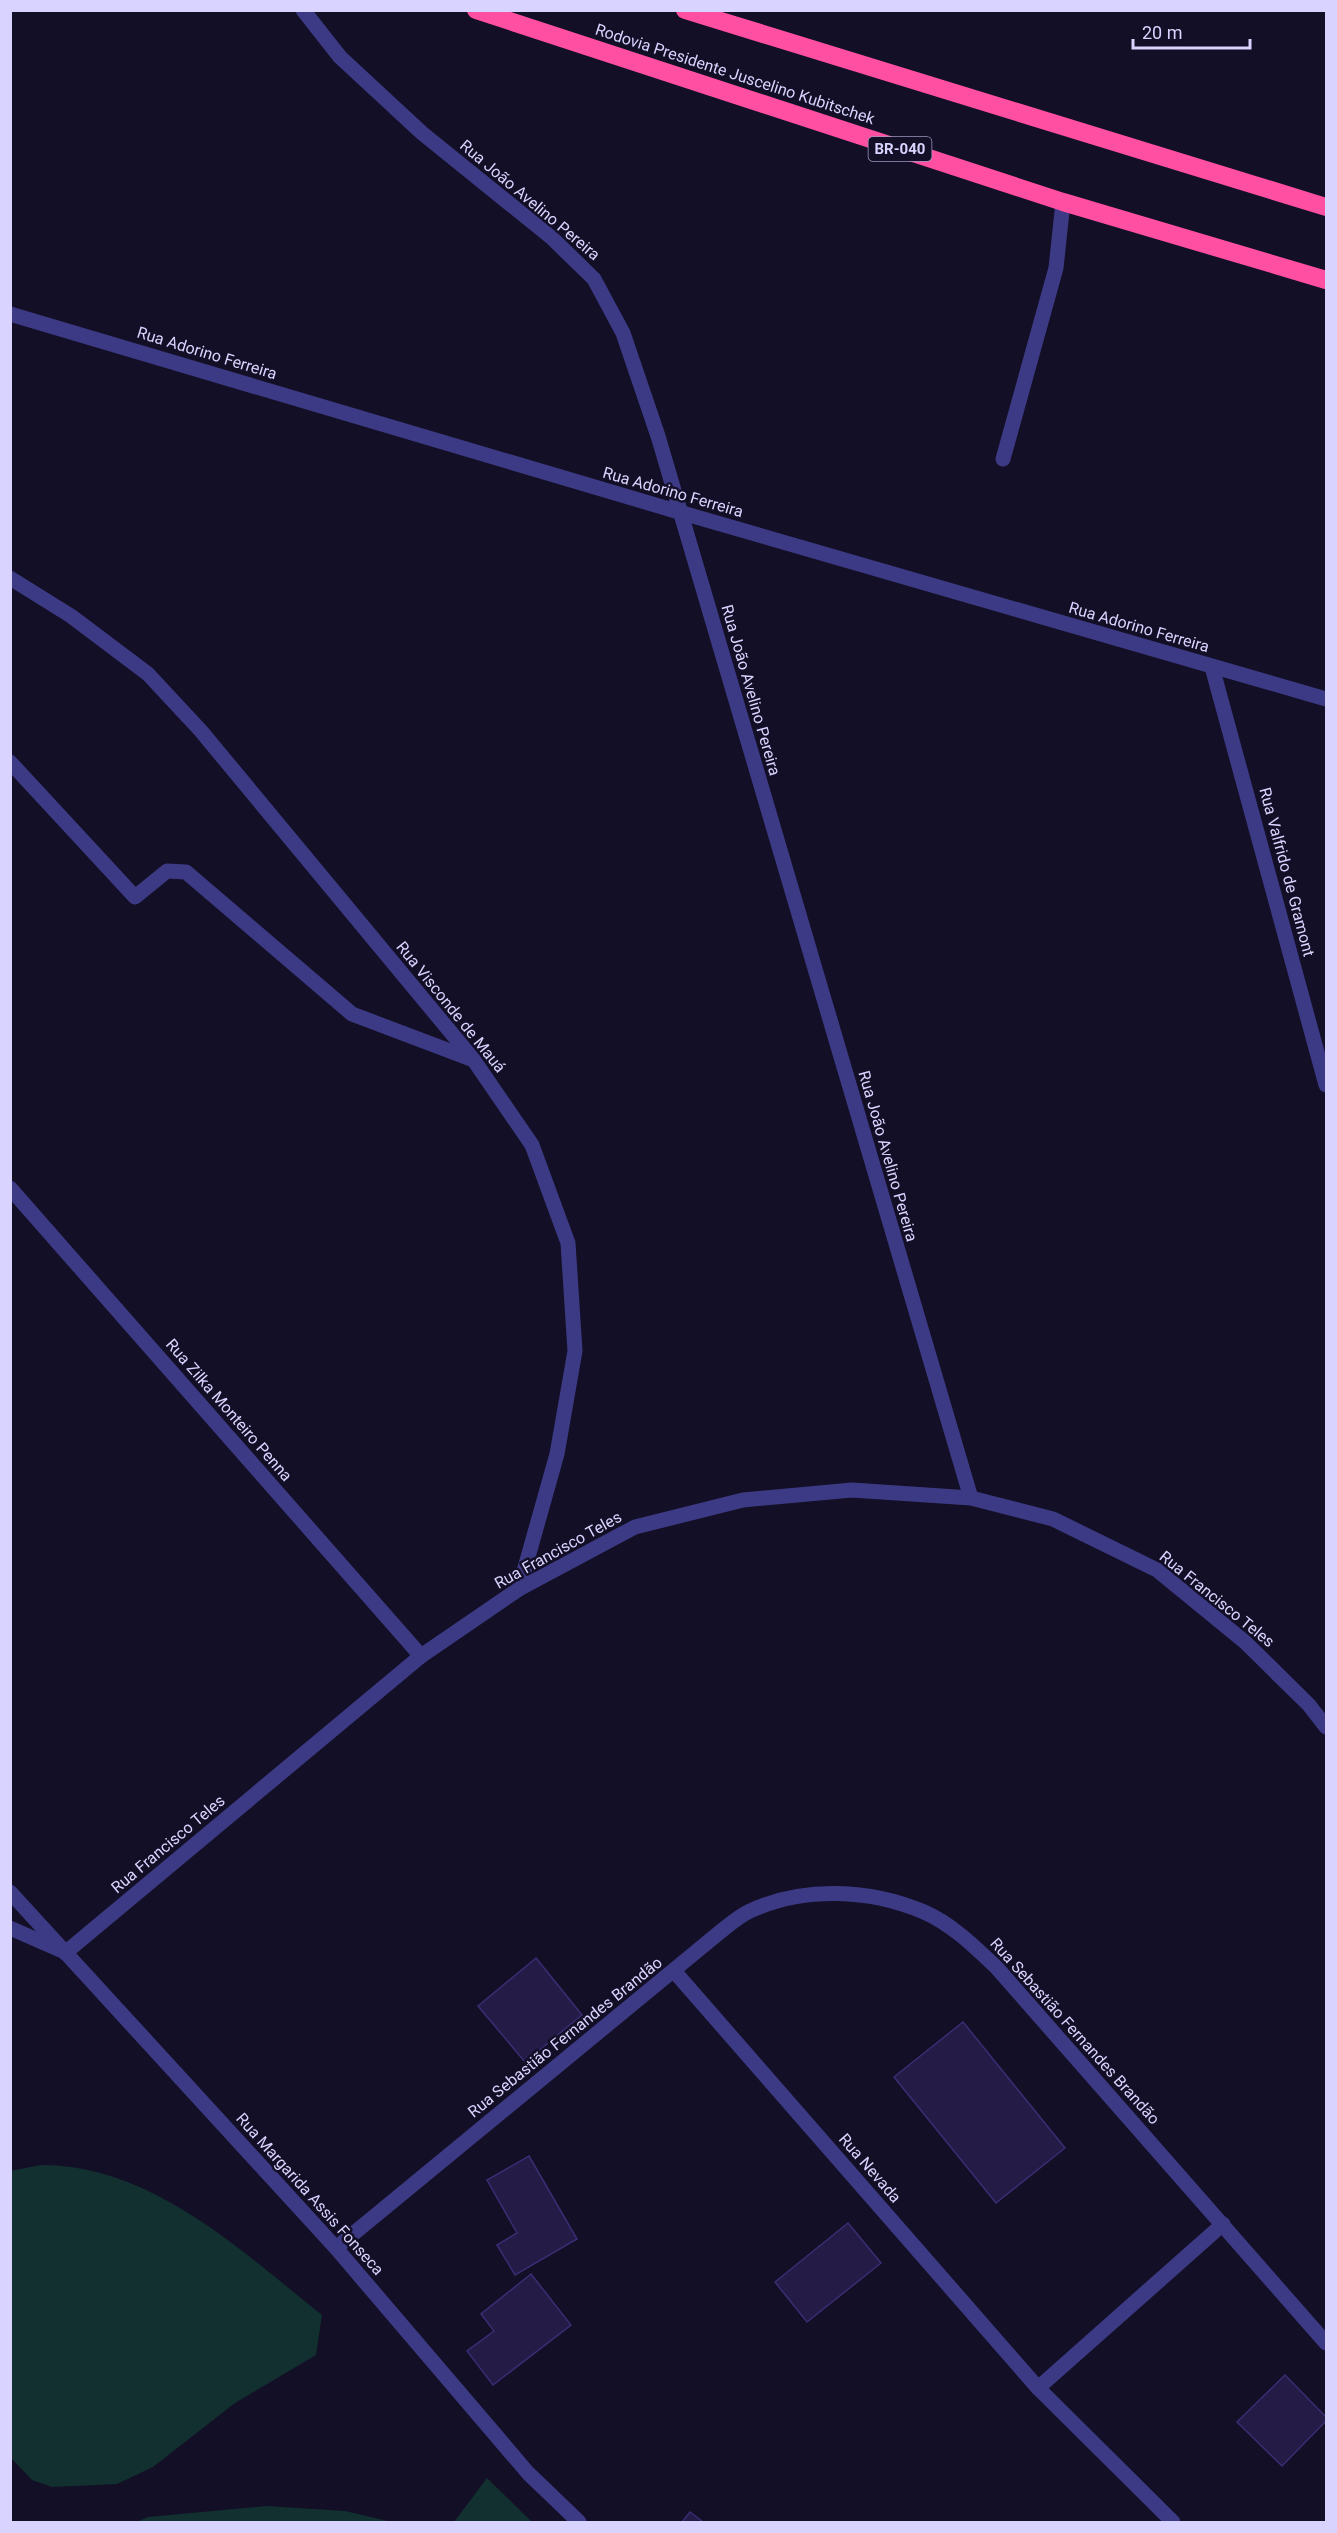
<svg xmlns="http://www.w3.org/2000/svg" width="1337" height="2533" viewBox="0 0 1337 2533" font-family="Roboto,sans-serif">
  <rect width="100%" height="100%" fill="#130f26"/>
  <!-- green -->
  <g fill="#12302f">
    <path d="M41 2165C152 2165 240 2250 322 2315L316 2355 235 2403 153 2467 117 2484 52 2487 32 2480 11 2458 10 2171Z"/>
    <path d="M487 2478 532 2522H454Z"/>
    <path d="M267 2506 345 2511 392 2522H136L148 2517Z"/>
  </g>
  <!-- building -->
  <g fill="#241b47" stroke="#3b2d73" stroke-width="1.5">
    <path d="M536 1958 582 2015 525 2062 478 2006Z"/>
    <path d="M963 2022 1065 2148 996 2203 894 2077Z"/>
    <path d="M529 2156 577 2239 515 2275 497 2245 517 2233 487 2180Z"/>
    <path d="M848 2223 881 2263 807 2322 775 2282Z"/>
    <path d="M531 2274 571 2325 493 2385 467 2351 494 2331 481 2314Z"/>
    <path d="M1285 2375 1326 2417V2421L1282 2466 1237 2422Z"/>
    <path d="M690 2512 703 2522H682Z"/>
  </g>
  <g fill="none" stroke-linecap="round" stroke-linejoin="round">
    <!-- minor -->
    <g stroke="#3d3a85" stroke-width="15">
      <path d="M303 10 340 57 422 133 552 238 594 279 623 333 658 436 971 1498"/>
      <path d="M10 314 679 512 1326 699"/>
      <path d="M1003 459 1056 268 1063 202"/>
      <path d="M10 578 71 616 148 674 201 731 473 1059 532 1145 568 1243 575 1351 557 1454 519 1589"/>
      <path d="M1212 667 1326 1085"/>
      <path d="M10 762 135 897 167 871 186 872 352 1014 471 1059"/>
      <path d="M10 1188 421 1656"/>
      <path d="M10 1892 336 2248 528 2473 579 2522"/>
      <path d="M10 1928 60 1950"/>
      <path d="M65 1953 421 1656 519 1589 635 1527 743 1500 852 1490 971 1498 1053 1519 1157 1570 1245 1642 1309 1705 1326 1727"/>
      <path d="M674 1971 1038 2388 1173 2522"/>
      <path d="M336 2248 720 1932C729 1925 739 1916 750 1911 804 1886 870 1889 924 1912 952 1924 976 1948 997 1968L1326 2343"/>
      <path d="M1038 2388 1223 2224"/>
    </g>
    <!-- highway -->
    <g stroke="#ff4fa3" stroke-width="18">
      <path d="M476 10 1063 202 1326 280"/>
      <path d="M685 10 1326 207"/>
    </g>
  </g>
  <g text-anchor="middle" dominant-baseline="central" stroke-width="5" stroke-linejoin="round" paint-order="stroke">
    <!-- shield labels -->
    <rect fill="#130f26" stroke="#9e99be" stroke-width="1.5" x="868.5" y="137" width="63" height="24" rx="4.5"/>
    <g font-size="15" font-weight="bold" fill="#d9d4ff">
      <text x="900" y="149">BR-040</text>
    </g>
    <!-- street labels -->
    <g font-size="16" fill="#d9d4ff" stroke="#130f26">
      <text transform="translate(735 74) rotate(18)">Rodovia Presidente Juscelino Kubitschek</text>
      <text transform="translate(530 200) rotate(40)">Rua João Avelino Pereira</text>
      <text transform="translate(207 353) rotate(17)">Rua Adorino Ferreira</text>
      <text transform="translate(673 492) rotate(16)">Rua Adorino Ferreira</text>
      <text transform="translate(1139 627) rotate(16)">Rua Adorino Ferreira</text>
      <text transform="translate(751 690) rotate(74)">Rua João Avelino Pereira</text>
      <text transform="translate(1287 872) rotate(75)">Rua Valfrido de Gramont</text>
      <text transform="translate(451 1007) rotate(51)">Rua Visconde de Mauá</text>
      <text transform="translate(888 1156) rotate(74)">Rua João Avelino Pereira</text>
      <text transform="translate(229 1410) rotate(49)">Rua Zilka Monteiro Penna</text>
      <text transform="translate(558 1550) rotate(-29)">Rua Francisco Teles</text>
      <text transform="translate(1217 1599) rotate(39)">Rua Francisco Teles</text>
      <text transform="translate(168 1844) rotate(-40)">Rua Francisco Teles</text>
      <text transform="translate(1075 2031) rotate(48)">Rua Sebastião Fernandes Brandão</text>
      <text transform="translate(565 2037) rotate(-39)">Rua Sebastião Fernandes Brandão</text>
      <text transform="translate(870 2168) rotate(49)">Rua Nevada</text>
      <text transform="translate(310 2194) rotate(48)">Rua Margarida Assis Fonseca</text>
    </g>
  </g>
  <!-- border -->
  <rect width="1337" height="2533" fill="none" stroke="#d9d4ff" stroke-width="24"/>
  <!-- scale -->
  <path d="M1133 39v9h117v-9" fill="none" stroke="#d9d4ff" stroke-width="3"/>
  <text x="1142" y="39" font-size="18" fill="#d9d4ff" stroke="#130f26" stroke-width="4.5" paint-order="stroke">20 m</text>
</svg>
